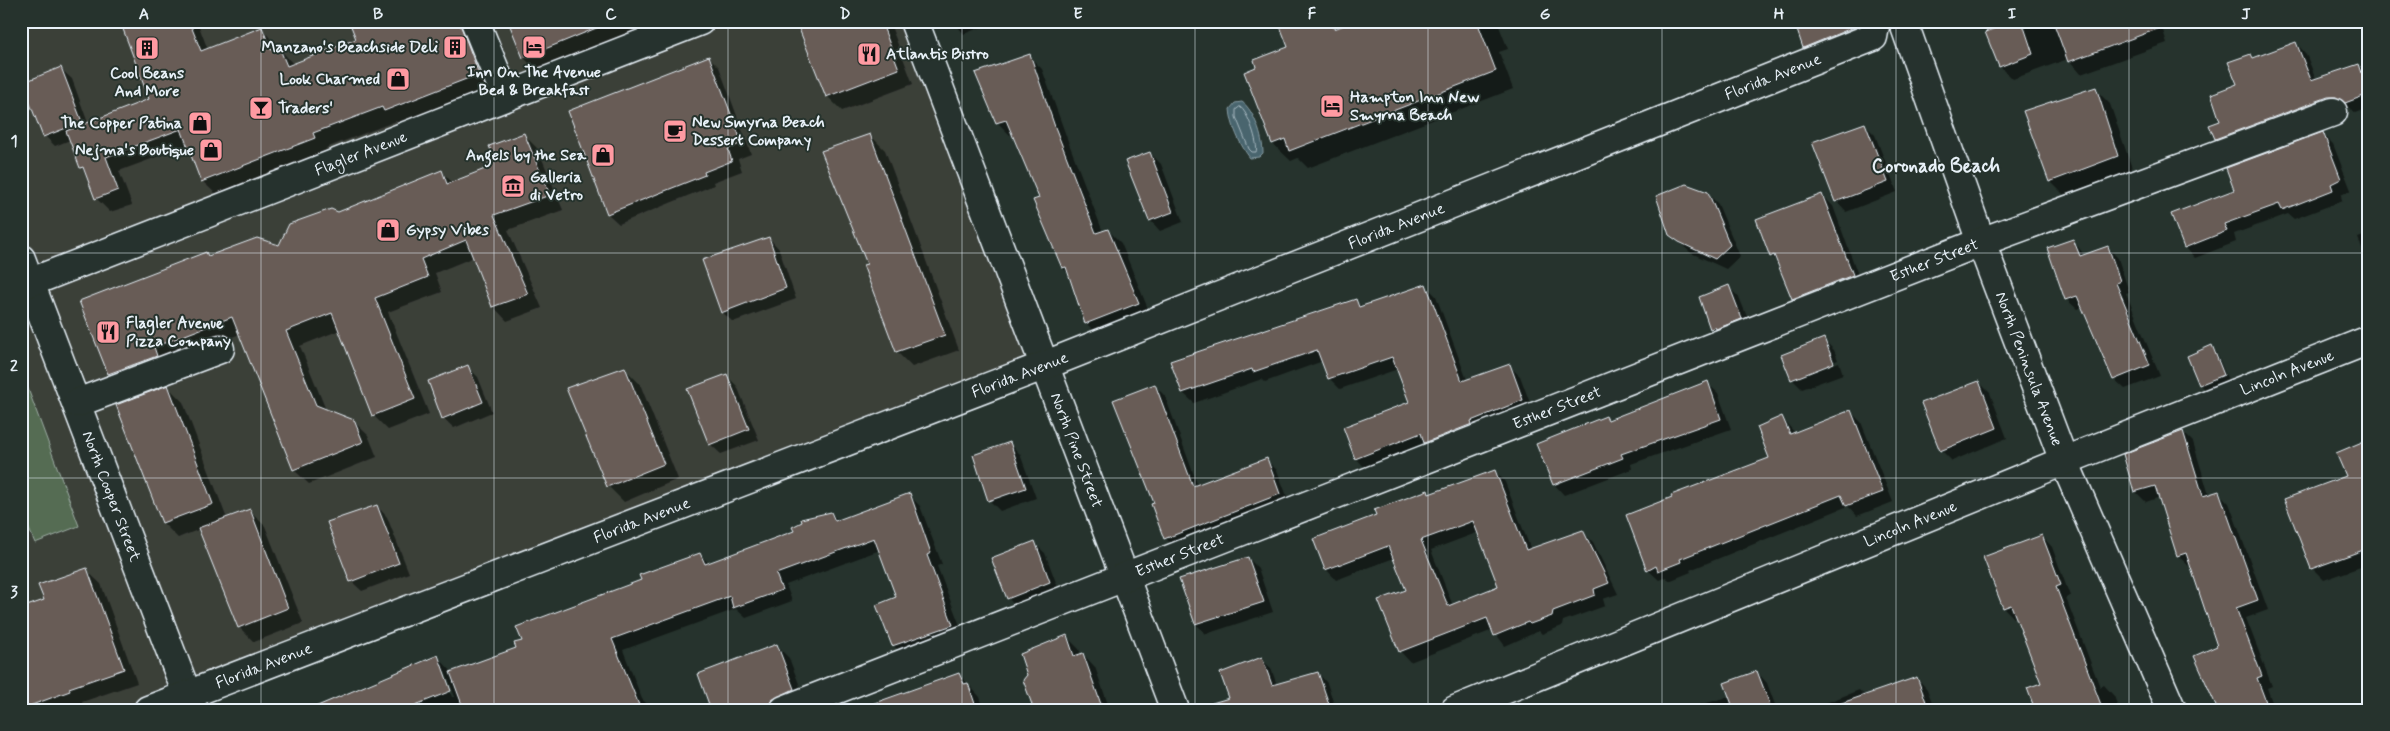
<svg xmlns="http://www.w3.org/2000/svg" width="2390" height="731" viewBox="0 0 2390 731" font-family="Mynerve,sans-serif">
  <rect width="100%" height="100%" fill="#26332d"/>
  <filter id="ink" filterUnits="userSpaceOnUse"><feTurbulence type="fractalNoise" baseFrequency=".02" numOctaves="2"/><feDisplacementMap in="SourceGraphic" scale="10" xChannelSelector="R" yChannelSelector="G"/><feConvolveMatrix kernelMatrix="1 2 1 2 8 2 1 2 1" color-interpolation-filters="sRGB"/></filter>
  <g filter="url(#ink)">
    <!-- built -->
    <path fill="#3a3f39" d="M21 21H913L1043 366 148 710H21Z"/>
    <!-- green -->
    <path fill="#546c52" stroke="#9eaea5" d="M21 370 79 526 35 543 21 510Z"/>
    <!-- water -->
    <path fill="#48656e" stroke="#889da5" d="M1242 102C1254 110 1263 138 1263 153L1259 157 1250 158C1240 145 1231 125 1230 109L1235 103Z"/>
    <!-- shadow -->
    <g fill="#0007" fill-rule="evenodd">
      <path d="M129 21H197L208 50 262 29 294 65 357 39 350 21H466L492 88 399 125 396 121 326 148 328 153 217 195 202 181 189 145 119 171 132 205 110 212 96 198 70 140 55 146 45 136 61 69 72 79 88 123 151 99Z"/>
      <path d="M509 21H657L659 25 539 73 524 58Z"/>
      <path d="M804 21H889L913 84 842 111 827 96Z"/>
      <path d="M953 21H988L989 24 964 34Z"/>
      <path d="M1280 21H1341L1343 27 1359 21H1497L1508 49 1499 52 1513 89 1308 168 1298 158 1291 161 1273 144 1258 68 1290 47Z"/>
      <path d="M1735 21H1751L1740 26Z"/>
      <path d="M1825 21 1835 50 1815 58 1804 47Z"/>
      <path d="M1982 21H2160L2167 43 2081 74 2068 59 2013 79 2000 66Z"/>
      <path d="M2296 43 2306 54 2316 79 2359 65 2369 75V108L2356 113 2348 107H2338L2226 149 2216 138 2251 55 2255 59Z"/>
      <path d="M1029 56 1042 69 1068 141 1103 232 1108 230 1121 243 1151 316 1099 336 1086 323 1070 275 1063 268 1040 198 1013 134 1010 135 997 122Z"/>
      <path d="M709 57 719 67 751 154 738 159 742 171 713 182 714 185 619 224 608 214 569 112Z"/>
      <path d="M2095 89 2110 104 2133 171 2065 196 2050 181Z"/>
      <path d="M1864 124 1875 135 1897 192 1846 212 1836 201Z"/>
      <path d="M2323 134 2333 144 2351 190 2341 195 2342 201 2294 219 2288 214 2234 234 2236 242 2195 258 2185 247 2235 191Z"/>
      <path d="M524 135 538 149 563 210 508 230 542 308 507 321 493 306 474 257 435 273 442 292 388 312 429 414 388 430 374 416 340 330 300 346 326 410 353 421 368 435 377 457 309 484 294 470 240 334 168 362 124 388 109 374 81 301 206 253 210 257 279 247 338 213 441 171 453 183 491 168Z"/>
      <path d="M870 135 885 150 959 350 912 367 897 352 865 266 868 265Z"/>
      <path d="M1150 153 1161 164 1183 222 1160 231 1150 220Z"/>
      <path d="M1707 193 1718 204 1740 256 1726 269 1691 253 1670 234Z"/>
      <path d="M1822 195 1833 206 1862 286 1803 309 1793 299 1779 264 1771 256Z"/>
      <path d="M2369 234V266L2358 238Z"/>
      <path d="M769 238 779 249 796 299 733 322 722 312Z"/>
      <path d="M2073 240 2085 256 2107 247 2118 258 2129 292 2126 293 2160 376 2125 389 2114 379 2084 307 2077 309 2066 299Z"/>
      <path d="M1425 285 1436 296 1467 380 1509 366 1520 376 1533 411 1366 469 1356 458 1411 402 1398 369 1340 389 1329 378 1323 361 1265 382 1262 379 1194 403 1183 393 1171 362 1355 301 1362 307Z"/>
      <path d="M1728 287 1739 297 1752 329 1722 339 1711 328Z"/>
      <path d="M1824 340 1834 350 1838 360 1795 376V379L1839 362 1843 374 1802 389 1792 379Z"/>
      <path d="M2211 347 2216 352 2228 380 2205 390 2200 385 2189 356Z"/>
      <path d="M468 367 478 377 492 412 454 428 443 418Z"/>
      <path d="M625 369 640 384 678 479 624 502 609 487 567 388Z"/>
      <path d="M727 376 737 386 759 440 721 454 710 444Z"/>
      <path d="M1979 382 1990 393 2007 438 1952 461 1941 450Z"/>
      <path d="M1707 383 1718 393 1731 429 1631 464 1632 469 1564 495 1554 484 1606 418 1609 421Z"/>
      <path d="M1155 386 1165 396 1198 486 1266 460 1277 470 1290 504 1176 548 1165 538 1155 504Z"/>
      <path d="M168 387 183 402 227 519 250 511 265 526 303 623 254 642 239 627 200 529 178 538 163 523 118 406Z"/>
      <path d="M1851 412 1861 422 1893 502 1857 516 1848 506 1690 570 1691 572 1669 581 1666 577 1659 580 1648 570 1770 458 1782 418 1795 433Z"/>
      <path d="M2183 432 2193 442 2209 495 2218 492 2229 503 2268 610 2246 618 2272 686 2267 688 2275 710H2219V647L2192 565 2189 566 2178 556 2160 497 2146 502 2136 492 2124 455Z"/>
      <path d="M2369 440V564L2324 580 2312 568 2348 476Z"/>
      <path d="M1010 444 1020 454 1036 498 1000 511 989 500Z"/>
      <path d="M1495 471 1505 482 1531 550 1582 531 1593 542 1618 594 1603 599 1605 606 1563 621 1562 626 1542 634 1539 631 1505 646 1493 630 1410 662 1400 651 1407 590 1394 558 1336 580 1326 569 1378 515 1427 492 1430 495ZM1479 532 1500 586 1453 606 1431 550Z"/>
      <path d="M909 495 920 506 942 564 937 566 964 636 904 656 893 645 898 598 880 550 786 585 792 601 746 618 736 609 623 650 642 699 653 710H581L463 704 448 710H307L438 657 452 672 518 649 642 581 700 555 710 564 795 532 831 513 839 521ZM442 671H445L455 697H452Z"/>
      <path d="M377 506 387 517 409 573 362 591 351 581Z"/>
      <path d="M2042 536 2052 547 2070 596 2066 598 2100 687 2104 685 2114 696 2119 710H2037L2042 684 2017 617 2014 618 2004 608Z"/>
      <path d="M1034 543 1045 553 1060 593 1018 609 1008 598Z"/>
      <path d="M1248 558 1258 568 1273 612 1206 634 1196 624Z"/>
      <path d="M86 570 101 584 137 683 82 702 83 705 71 710H21V658L46 600Z"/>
      <path d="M1067 637 1079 649 1081 655 1083 654 1095 667 1110 710H1036Z"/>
      <path d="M777 646 789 658 806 702 789 710H712Z"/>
      <path d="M1261 659 1271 668 1277 685 1318 673 1327 683 1336 710H1235Z"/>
      <path d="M1757 672 1767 683 1777 710H1684L1730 696Z"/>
      <path d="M959 674 980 697 984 710H855L903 692 905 694Z"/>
      <path d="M1917 678 1927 689 1935 710H1808L1859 690 1865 696Z"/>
      <path d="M302 704 307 710H287Z"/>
    </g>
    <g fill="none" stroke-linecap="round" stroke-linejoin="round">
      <!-- shore -->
      <path stroke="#a8b9c1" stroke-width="1" d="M1240 107C1248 111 1259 145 1256 152H1252L1249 149 1236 117V110Z"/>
    </g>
    <!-- building -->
    <g fill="#685c56" stroke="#e8f1f8" fill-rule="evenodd">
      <path d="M120 21H189L201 51 262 27 271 50 279 47 287 66 356 39 349 21H459L479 74 384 111 382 107 313 133 315 138 201 182 181 129 106 157 118 190 95 199 83 167 80 168 66 131 149 99Z"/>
      <path d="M508 21H611V22L523 58Z"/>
      <path d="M796 21H881L899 69 826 97Z"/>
      <path d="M1278 21H1331L1334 29 1355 21H1477L1496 71 1289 151 1285 139 1272 144 1244 72 1256 67 1254 60 1288 47Z"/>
      <path d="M1794 21H1860L1859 25 1803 48Z"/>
      <path d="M2015 21H2022L2033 54 1999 67 1985 32Z"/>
      <path d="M2053 21H2171V24L2068 62Z"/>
      <path d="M2296 42 2311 80 2359 64 2369 94 2345 103 2336 97H2328L2215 139 2209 125 2220 121 2211 94 2237 84 2228 62 2251 54 2253 58Z"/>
      <path d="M1030 54 1055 127 1096 233 1108 229 1139 303 1085 324 1066 267 1062 268 1033 200 1039 198 1006 120 996 123 975 73Z"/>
      <path d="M709 56 742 143 728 149 732 161 704 172 705 175 607 214 568 111Z"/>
      <path d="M61 67 82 122 43 137 22 83Z"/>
      <path d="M2096 87 2118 156 2049 182 2023 111Z"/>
      <path d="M1865 123 1888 182 1835 202 1812 142Z"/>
      <path d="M2323 132 2341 179 2331 184 2333 190 2282 210 2279 204 2224 224 2227 231 2184 248 2171 214 2234 190 2226 168Z"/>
      <path d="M524 133 550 195 494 215 528 294 492 307 466 240 421 259 428 277 375 298 415 399 372 416 332 313 286 331 316 405 354 420 363 442 293 470 232 317 154 347 157 356 108 374 79 301 206 252 208 256 257 238 279 245 289 224 331 209 338 212 442 170 447 184 490 167 488 163 495 160 489 146Z"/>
      <path d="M870 134 945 335 896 352 863 265 867 264 821 151Z"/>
      <path d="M1150 152 1173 212 1149 221 1125 161Z"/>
      <path d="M1686 184 1708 192 1730 245 1715 259 1679 242 1669 235 1656 196Z"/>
      <path d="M1822 194 1853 275 1792 299 1774 255 1770 257 1756 219Z"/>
      <path d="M769 237 786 288 721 313 702 260Z"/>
      <path d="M2073 239 2080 256 2108 246 2120 281 2116 283 2150 365 2113 380 2077 296 2065 300 2047 248Z"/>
      <path d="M1426 284 1462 381 1510 364 1523 400 1471 421 1472 424 1424 443 1421 433 1355 459 1343 427 1409 402 1392 357 1328 379 1317 350 1253 372 1252 369 1182 393 1170 361 1356 299 1359 307Z"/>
      <path d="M1729 285 1742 319 1716 329 1715 327 1710 329 1699 297Z"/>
      <path d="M1824 338 1834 363 1791 380 1781 355Z"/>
      <path d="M2212 345 2224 375 2199 385 2187 356Z"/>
      <path d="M468 365 483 402 442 419 428 381Z"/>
      <path d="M625 367 664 464 607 487 566 388Z"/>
      <path d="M727 374 749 429 709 445 687 389Z"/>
      <path d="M1708 381 1721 419 1621 454 1623 458 1553 485 1536 444 1606 416 1608 420Z"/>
      <path d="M1979 381 1997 428 1940 451 1921 403Z"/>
      <path d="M1155 384 1193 486 1267 458 1280 494 1164 539 1151 504 1154 503 1113 400Z"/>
      <path d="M168 385 213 504 162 523 116 405Z"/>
      <path d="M1851 410 1883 492 1846 506 1841 495 1680 559 1681 562 1658 571 1656 566 1647 571 1626 515 1672 497 1671 495 1769 458 1757 427 1782 416 1790 434Z"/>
      <path d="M2183 431 2203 496 2219 491 2258 600 2236 608 2262 676 2257 678 2269 710H2218L2194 656 2217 646 2186 553 2177 556 2155 486 2134 492 2123 454Z"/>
      <path d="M2369 439V548L2311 569 2284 499 2346 476 2336 453Z"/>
      <path d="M1010 442 1026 488 988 501 973 455Z"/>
      <path d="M1495 470 1526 550 1583 530 1609 583 1594 589 1595 595 1553 611 1552 616 1530 624 1528 622 1494 636 1487 618 1399 652 1378 600 1406 590 1388 546 1325 570 1313 539 1376 515 1374 510 1428 490 1429 494ZM1473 521 1498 586 1448 606 1421 540Z"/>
      <path d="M910 493 931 553 927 555 953 625 892 646 876 605 896 597 874 538 776 574 782 590 733 608 730 596 612 639 641 710H464L450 672 516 648 514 643 522 641 516 627 641 580 639 575 700 553 705 564 794 531 792 527 802 522 801 519 831 512 835 521Z"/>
      <path d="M377 505 399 563 350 582 327 522Z"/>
      <path d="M250 509 288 608 238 628 198 528Z"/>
      <path d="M2042 535 2061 585 2056 587 2103 710H2035L2027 688 2041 683 2011 605 2003 608 1983 557Z"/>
      <path d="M1035 541 1050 582 1007 599 991 558Z"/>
      <path d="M1248 557 1264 602 1195 624 1179 579Z"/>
      <path d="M87 568 124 669 69 688 70 691 21 709V608L44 600 38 585Z"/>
      <path d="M1067 635 1074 656 1083 653 1103 710H1034L1023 680 1027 675 1020 654Z"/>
      <path d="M777 644 794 689 772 700 769 710H711L698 674Z"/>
      <path d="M438 655 451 691 403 710H308Z"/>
      <path d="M1262 657 1272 685 1318 672 1331 710H1213L1212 703 1229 698 1220 673Z"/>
      <path d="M1757 671 1772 710H1734L1724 683Z"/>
      <path d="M959 673 964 684 968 683 975 704 960 710H867L866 706Z"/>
      <path d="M1917 677 1929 710H1834L1833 706Z"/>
    </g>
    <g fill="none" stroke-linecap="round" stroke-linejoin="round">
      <!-- minor casing -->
      <g stroke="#e8f1f8" stroke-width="31">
        <g id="minor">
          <path d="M475 21 506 97"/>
          <path id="s1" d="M914 21 1175 710"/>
          <path id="s2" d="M1903 21 1981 242 2064 461 2172 710"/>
          <path id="s3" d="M21 259 193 710"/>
          <path id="s4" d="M21 286 700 21"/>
          <path d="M77 403 220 349"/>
          <path id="s5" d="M148 710 1043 366 1873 37 1876 21"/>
          <path id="s6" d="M784 710 1981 242 2333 112"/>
          <path id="s7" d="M1455 710 2064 461 2369 340"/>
        </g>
      </g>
      <!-- minor -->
      <use href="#minor" stroke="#26332d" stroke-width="28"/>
    </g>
  </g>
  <!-- grid -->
  <path fill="none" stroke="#e8f1f8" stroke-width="1" stroke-opacity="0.55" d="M261 21V710M494 21V710M728 21V710M962 21V710M1195 21V710M1428 21V710M1662 21V710M1896 21V710M2129 21V710M21 253H2369M21 478H2369"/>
  <!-- icons -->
  <defs>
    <g id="building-square" transform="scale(1.25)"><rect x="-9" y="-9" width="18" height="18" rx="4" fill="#ff9aa2" stroke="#26332d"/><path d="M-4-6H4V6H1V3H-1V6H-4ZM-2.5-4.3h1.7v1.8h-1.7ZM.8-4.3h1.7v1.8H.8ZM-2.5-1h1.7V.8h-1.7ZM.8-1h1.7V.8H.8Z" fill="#111"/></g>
    <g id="hotel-square" transform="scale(1.25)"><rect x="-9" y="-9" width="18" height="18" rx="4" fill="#ff9aa2" stroke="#26332d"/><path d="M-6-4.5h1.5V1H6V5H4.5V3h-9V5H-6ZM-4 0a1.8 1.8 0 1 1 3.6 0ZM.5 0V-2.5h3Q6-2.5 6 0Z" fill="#111"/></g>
    <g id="restaurant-square" transform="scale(1.25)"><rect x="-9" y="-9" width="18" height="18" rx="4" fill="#ff9aa2" stroke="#26332d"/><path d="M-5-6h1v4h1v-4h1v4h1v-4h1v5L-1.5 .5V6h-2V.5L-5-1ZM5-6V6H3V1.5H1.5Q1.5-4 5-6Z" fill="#111"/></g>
    <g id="shop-square" transform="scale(1.25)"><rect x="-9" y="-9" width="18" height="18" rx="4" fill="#ff9aa2" stroke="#26332d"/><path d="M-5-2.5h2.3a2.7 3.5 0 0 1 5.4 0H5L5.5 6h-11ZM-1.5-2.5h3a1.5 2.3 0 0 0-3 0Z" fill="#111"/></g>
    <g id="bar-square" transform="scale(1.25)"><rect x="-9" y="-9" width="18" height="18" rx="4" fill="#ff9aa2" stroke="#26332d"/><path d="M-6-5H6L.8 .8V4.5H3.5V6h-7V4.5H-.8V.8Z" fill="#111"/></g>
    <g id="cafe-square" transform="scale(1.25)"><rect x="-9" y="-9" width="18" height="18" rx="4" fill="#ff9aa2" stroke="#26332d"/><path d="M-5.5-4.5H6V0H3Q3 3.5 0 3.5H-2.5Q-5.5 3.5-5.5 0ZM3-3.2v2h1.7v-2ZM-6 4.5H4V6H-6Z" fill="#111"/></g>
    <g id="museum-square" transform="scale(1.25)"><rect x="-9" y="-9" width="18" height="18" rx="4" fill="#ff9aa2" stroke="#26332d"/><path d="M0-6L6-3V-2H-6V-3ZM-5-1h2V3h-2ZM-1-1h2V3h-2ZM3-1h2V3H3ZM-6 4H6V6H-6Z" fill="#111"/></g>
  </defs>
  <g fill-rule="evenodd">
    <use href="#building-square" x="455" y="47"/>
    <use href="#hotel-square" x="534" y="47"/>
    <use href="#building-square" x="147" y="48"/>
    <use href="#restaurant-square" x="869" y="54"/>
    <use href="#shop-square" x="398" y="79"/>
    <use href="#hotel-square" x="1332" y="106"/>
    <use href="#bar-square" x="261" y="108"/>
    <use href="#shop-square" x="200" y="123"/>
    <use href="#cafe-square" x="675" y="131"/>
    <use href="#shop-square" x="211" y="150"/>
    <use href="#shop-square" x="603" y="155"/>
    <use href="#museum-square" x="513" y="186"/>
    <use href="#shop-square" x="388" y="230"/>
    <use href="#restaurant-square" x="108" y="332"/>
  </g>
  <g text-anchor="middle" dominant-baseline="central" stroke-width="4" stroke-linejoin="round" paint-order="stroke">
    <!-- poi labels -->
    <g font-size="16" font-weight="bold" fill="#e8f1f8" stroke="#26332d" text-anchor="start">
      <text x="438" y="47" text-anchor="end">Manzano's Beachside Deli</text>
      <text x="886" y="54">Atlantis Bistro</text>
      <text x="534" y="72" text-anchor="middle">Inn On The Avenue<tspan x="534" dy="18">Bed &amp; Breakfast</tspan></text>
      <text x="147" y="73" text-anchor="middle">Cool Beans<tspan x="147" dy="18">And More</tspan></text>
      <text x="380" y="79" text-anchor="end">Look Charmed</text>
      <text x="1350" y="97">Hampton Inn New<tspan x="1350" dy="18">Smyrna Beach</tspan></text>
      <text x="278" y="108">Traders'</text>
      <text x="692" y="122">New Smyrna Beach<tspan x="692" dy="18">Dessert Company</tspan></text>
      <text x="182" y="123" text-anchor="end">The Copper Patina</text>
      <text x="194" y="150" text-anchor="end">Nejma's Boutique</text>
      <text x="586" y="155" text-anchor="end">Angels by the Sea</text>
      <text x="530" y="177">Galleria<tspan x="530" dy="18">di Vetro</tspan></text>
      <text x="406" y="230">Gypsy Vibes</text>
      <text x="126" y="323">Flagler Avenue<tspan x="126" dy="18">Pizza Company</tspan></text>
    </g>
    <!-- street labels -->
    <g font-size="16" fill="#e8f1f8" stroke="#26332d">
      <text stroke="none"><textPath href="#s5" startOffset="1744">Florida Avenue</textPath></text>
      <text stroke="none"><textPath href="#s4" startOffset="365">Flagler Avenue</textPath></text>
      <text stroke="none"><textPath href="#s5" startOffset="1339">Florida Avenue</textPath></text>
      <text stroke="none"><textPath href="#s6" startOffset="1235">Esther Street</textPath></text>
      <text stroke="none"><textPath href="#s2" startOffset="370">North Peninsula Avenue</textPath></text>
      <text stroke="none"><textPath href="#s7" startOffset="898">Lincoln Avenue</textPath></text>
      <text stroke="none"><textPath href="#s5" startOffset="934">Florida Avenue</textPath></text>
      <text stroke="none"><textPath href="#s6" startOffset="830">Esther Street</textPath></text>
      <text stroke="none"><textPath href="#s1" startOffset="459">North Pine Street</textPath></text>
      <text stroke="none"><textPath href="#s3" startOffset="254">North Cooper Street</textPath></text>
      <text stroke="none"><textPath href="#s5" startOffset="529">Florida Avenue</textPath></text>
      <text stroke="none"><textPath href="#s7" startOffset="492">Lincoln Avenue</textPath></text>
      <text stroke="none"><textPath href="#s6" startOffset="425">Esther Street</textPath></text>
      <text stroke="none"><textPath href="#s5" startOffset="124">Florida Avenue</textPath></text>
    </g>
    <!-- quarter labels -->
    <g font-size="19" font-weight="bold" fill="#e8f1f8" stroke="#26332d">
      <text x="1936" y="166">Coronado Beach</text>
    </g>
  </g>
  <!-- margin -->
  <rect width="2390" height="731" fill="none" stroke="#26332d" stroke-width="55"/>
  <rect x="28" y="28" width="2334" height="676" fill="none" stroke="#e8f1f8" stroke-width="2"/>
  <g font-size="16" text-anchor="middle" font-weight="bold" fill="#e8f1f8">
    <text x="144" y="19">A</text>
    <text x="378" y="19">B</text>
    <text x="611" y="19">C</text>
    <text x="845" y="19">D</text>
    <text x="1078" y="19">E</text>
    <text x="1312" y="19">F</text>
    <text x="1545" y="19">G</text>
    <text x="1779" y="19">H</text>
    <text x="2012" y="19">I</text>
    <text x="2246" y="19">J</text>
    <text x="14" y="146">1</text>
    <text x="14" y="371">2</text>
    <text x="14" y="597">3</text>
  </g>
</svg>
